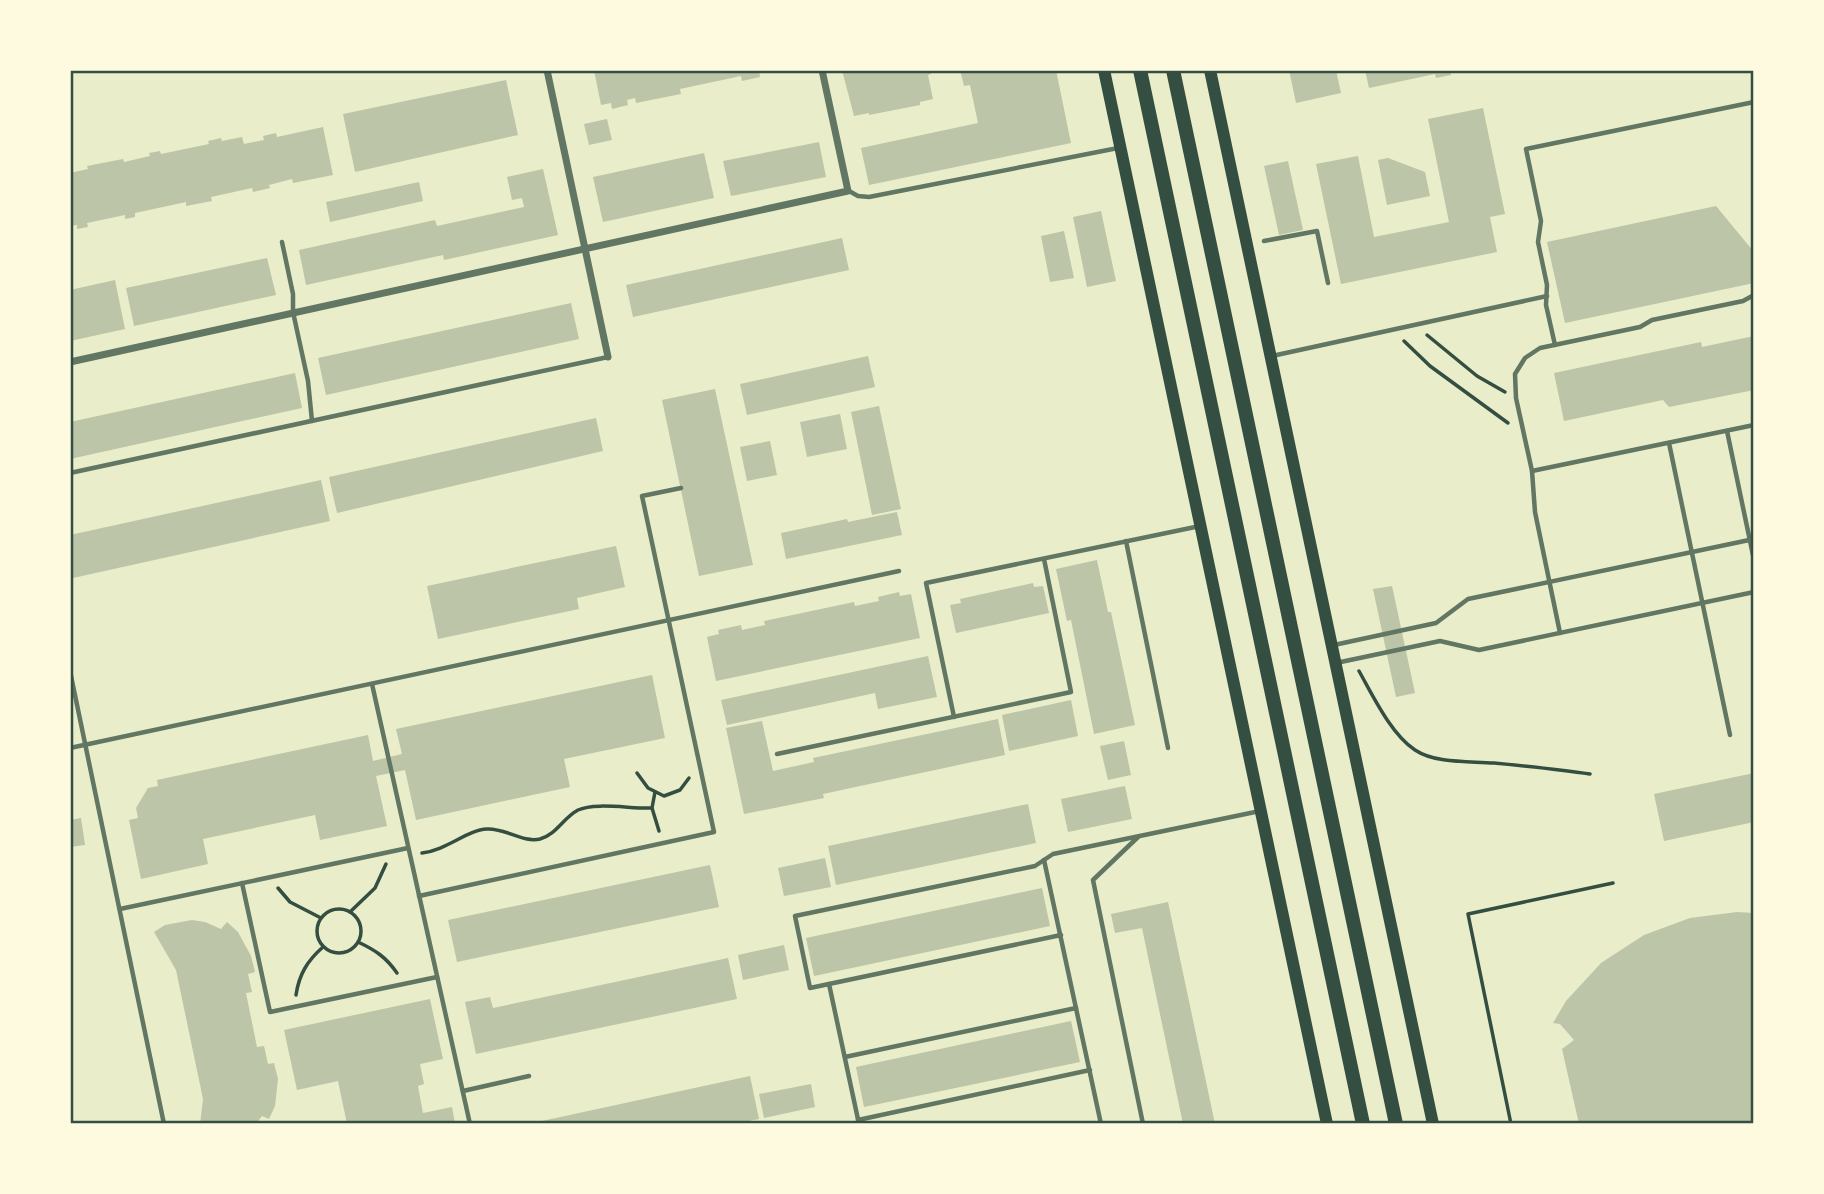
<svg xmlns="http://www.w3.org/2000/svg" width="1824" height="1194" viewBox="0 0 1824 1194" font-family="Lora,serif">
  <rect width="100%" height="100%" fill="#e9edc9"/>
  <!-- building -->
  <g fill="#bcc5a7">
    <path d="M594 70H759L760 77 742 81 741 76 680 89 681 94 636 103 635 98 627 100 628 105 612 109 611 103 601 105Z"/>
    <path d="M842 70H930L931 74 928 75 933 99 920 102V105L869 115V113L854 116Z"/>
    <path d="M960 70H1056L1071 143 869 185 861 148 978 123 970 85 964 86Z"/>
    <path d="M1289 70H1336L1341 93 1296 103Z"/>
    <path d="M1365 70H1450L1451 75 1436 78 1435 74 1369 88Z"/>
    <path d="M506 80 518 135 355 172 343 114Z"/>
    <path d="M1483 108 1505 214 1490 217 1497 252 1341 284 1316 164 1358 156 1374 237 1449 222 1428 119Z"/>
    <path d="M607 119 612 140 589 145 584 124Z"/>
    <path d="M323 127 333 175 293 183 292 179 269 185 270 188 253 192 252 188 211 197 212 201 186 206V202L135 213V217L125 219V215L87 223 88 227 77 229V225L70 226V173L88 169 87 166 123 159 124 162 150 156 149 153 160 151 161 154 209 144 208 141 221 138 222 141 242 137 244 144 264 140 263 136 276 133 277 137Z"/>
    <path d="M819 142 826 177 731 196 723 161Z"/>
    <path d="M704 153 714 198 603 222 593 177Z"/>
    <path d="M1388 158 1425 172 1430 196 1387 205 1378 160Z"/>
    <path d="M1288 161 1303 230 1279 235 1264 166Z"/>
    <path d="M543 169 558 235 444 260 443 255 306 285 299 250 435 220 437 226 524 207 522 198 512 200 507 177Z"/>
    <path d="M419 182 423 201 330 222 326 202Z"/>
    <path d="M1716 206 1754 252V283L1565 323 1547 242Z"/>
    <path d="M1101 211 1116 281 1087 287 1073 217Z"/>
    <path d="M1064 231 1074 278 1050 282 1041 236Z"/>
    <path d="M842 238 849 270 633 317 626 285Z"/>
    <path d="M267 258 276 295 134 326 126 288Z"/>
    <path d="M115 280 125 329 70 341V290Z"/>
    <path d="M571 303 579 339 326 395 318 358Z"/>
    <path d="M1754 336V390L1669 407 1663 400 1564 421 1554 373 1701 342 1702 347Z"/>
    <path d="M868 356 875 387 747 415 740 384Z"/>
    <path d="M295 373 302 408 70 459V422Z"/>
    <path d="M715 389 753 565 699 576 662 400Z"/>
    <path d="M879 406 901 509 872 515 851 412Z"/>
    <path d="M840 414 847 449 807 457 800 422Z"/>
    <path d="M596 418 603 451 337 513 329 477Z"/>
    <path d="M770 441 777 475 747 481 740 447Z"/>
    <path d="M321 480 330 521 73 578 70 565V535Z"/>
    <path d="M897 512 902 535 786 559 781 533 847 519 848 522Z"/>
    <path d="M616 546 625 587 577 598 579 609 438 639 427 586Z"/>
    <path d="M1097 560 1108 612H1111L1135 725 1094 734 1071 620 1067 621 1056 569Z"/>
    <path d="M1033 583 1034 587 1043 586 1049 613 956 633 950 605 961 603 960 599Z"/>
    <path d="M1392 586 1415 693 1396 697 1373 589Z"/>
    <path d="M899 592 900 596 911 594 920 638 716 681 707 637 719 634 718 630 741 625 742 630 765 625 764 621 854 602 855 606 879 601 878 597Z"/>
    <path d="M928 656 937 697 878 709 875 693 727 725 721 700Z"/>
    <path d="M652 675 665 738 564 759 570 787 416 820 405 770 376 776 387 826 320 840 315 815 203 839 208 864 141 879 129 820 138 818 136 808 148 788 158 786 157 780 368 735 373 761 402 754 396 729Z"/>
    <path d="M1071 700 1078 736 1009 751 1002 715Z"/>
    <path d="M998 719 1005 755 823 794 824 798 744 814 726 728 762 721 773 771 814 762 813 758Z"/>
    <path d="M1124 741 1131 775 1108 780 1100 746Z"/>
    <path d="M1754 773V822L1664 841 1654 794Z"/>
    <path d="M1125 786 1132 819 1068 832 1061 799Z"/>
    <path d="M1028 804 1036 843 836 885 828 846Z"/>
    <path d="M81 818 85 845 70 847V820Z"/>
    <path d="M825 858 831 887 784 896 778 868Z"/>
    <path d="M710 865 719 907 457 962 448 920Z"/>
    <path d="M1042 888 1050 926 814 976 806 938Z"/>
    <path d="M1168 902 1215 1124H1183L1142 928 1115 933 1111 914Z"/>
    <path d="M1737 912 1754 913V1124H1579L1562 1049 1574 1040 1560 1024 1553 1023 1566 1001 1601 963 1644 935 1690 918Z"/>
    <path d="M192 920 205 922 221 929 227 922 238 932 251 956 255 972 248 974 252 992 246 993 257 1047 264 1046 268 1064 274 1063 278 1079 275 1106 269 1119 262 1116 256 1124H200L203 1099 176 970 154 932 165 925Z"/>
    <path d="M784 945 789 970 743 980 738 955Z"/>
    <path d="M728 958 737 999 476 1054 465 1002 490 997 493 1008Z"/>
    <path d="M430 999 443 1059 420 1064 424 1084 418 1086 423 1113 452 1107 455 1124H347L338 1081 297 1090 284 1030Z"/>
    <path d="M1071 1021 1080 1062 864 1107 856 1067Z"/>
    <path d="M750 1076 759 1119 734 1124H528Z"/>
    <path d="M811 1084 815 1107 764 1118 759 1094Z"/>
  </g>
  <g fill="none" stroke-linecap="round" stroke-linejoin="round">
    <!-- path -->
    <g stroke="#344e41" stroke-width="3.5">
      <path d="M1427 335 1477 376 1505 392"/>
      <path d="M1404 341 1430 366 1508 423"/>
      <path d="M1359 671C1373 696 1391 734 1415 750 1436 764 1470 761 1494 763 1526 766 1558 769 1590 774"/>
      <path d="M637 773 648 788 664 796 680 790 689 778"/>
      <path d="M655 792 652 808 659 831"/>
      <path d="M422 853C447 850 467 830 487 829 506 828 522 843 540 839 557 834 563 818 578 810 595 802 632 809 652 808"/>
      <path d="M278 888 290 902 321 918"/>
      <circle cx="339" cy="931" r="22"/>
      <path d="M350 912 375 888 386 864"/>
      <path d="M358 942C375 950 386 957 397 973"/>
      <path d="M296 995C299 974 308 960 323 947"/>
      <path d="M1511 1124 1468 914 1613 883"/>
    </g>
    <!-- service -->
    <g stroke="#617663" stroke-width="4.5">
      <path d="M849 191 858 196 869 197 1118 148"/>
      <path d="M1264 241 1317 231 1328 283"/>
      <path d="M282 242 293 294V312L308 381 312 421"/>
      <path d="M1555 345 1546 305 1547 285 1538 242 1541 221 1526 149 1754 102"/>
      <path d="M1272 356 1547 296"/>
      <path d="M1727 431 1754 560"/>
      <path d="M1669 443 1730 735"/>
      <path d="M1532 471 1754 425"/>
      <path d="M70 473 608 357"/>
      <path d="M1126 541 1168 748"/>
      <path d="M1560 633 1535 512 1532 471 1516 398 1515 374 1525 358 1540 348 1640 327 1652 320 1743 301 1754 295"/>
      <path d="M1334 645 1436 623 1468 599 1754 539"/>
      <path d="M1336 663 1440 641 1479 650 1754 592"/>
      <path d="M70 671 164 1124"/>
      <path d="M372 684 470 1124"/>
      <path d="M954 717 926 583 1200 526"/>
      <path d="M70 748 899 571"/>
      <path d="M777 754 1071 692 1044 559"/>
      <path d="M1138 837 1093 880 1143 1124"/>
      <path d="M1044 860 1101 1124"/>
      <path d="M242 883 270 1012 437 977"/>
      <path d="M419 896 714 832 642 496 681 488"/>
      <path d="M120 909 408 848"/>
      <path d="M1061 935 810 988 795 916 1035 866 1053 854 1260 811"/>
      <path d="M829 984 859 1124"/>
      <path d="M845 1057 1076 1008"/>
      <path d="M463 1091 529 1076"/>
      <path d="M858 1120 1090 1070"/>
    </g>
    <!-- minor -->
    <g stroke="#617663" stroke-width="7">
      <path d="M547 70 608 357"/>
      <path d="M70 362 848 191 822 70"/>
    </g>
    <!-- secondary -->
    <g stroke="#344e41" stroke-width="12">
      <path d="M1104 70 1327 1124"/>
      <path d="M1210 70 1433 1124"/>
    </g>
    <!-- primary -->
    <g stroke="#344e41" stroke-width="14">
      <path d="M1140 70 1363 1124"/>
      <path d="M1173 70 1396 1124"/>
    </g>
  </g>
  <!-- border -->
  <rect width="1824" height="1194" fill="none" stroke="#fefae0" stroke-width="144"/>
  <rect x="72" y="72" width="1680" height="1050" fill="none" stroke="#344e41" stroke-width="2.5"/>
</svg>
